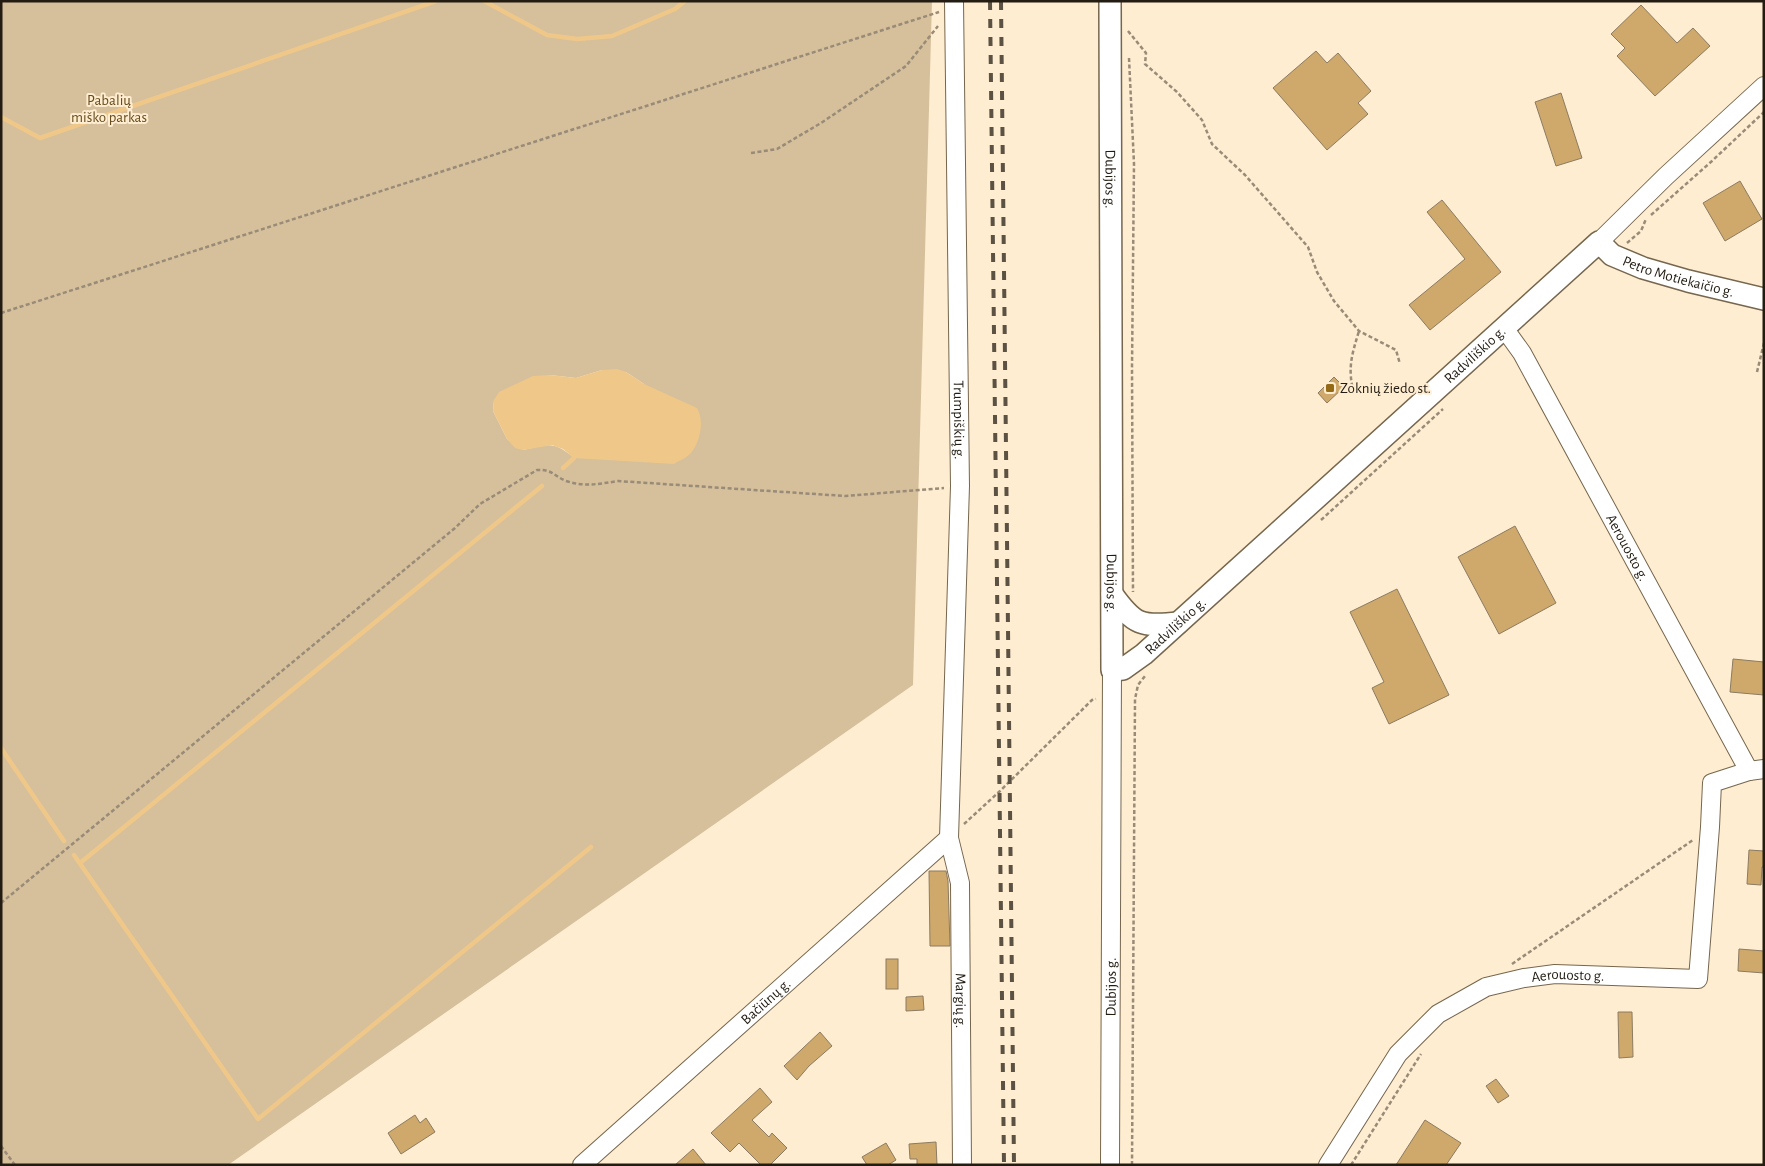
<svg xmlns="http://www.w3.org/2000/svg" width="1765" height="1166" viewBox="0 0 1765 1166" font-family="'Alegreya Sans',sans-serif">
  <rect width="100%" height="100%" fill="#ffedd1"/>
  <!-- green -->
  <path fill="#d6bf9b" fill-rule="evenodd" d="M1 1H932L913 685 228 1165H1ZM602 370 626 372 644 384 574 458C553 440 548 445 523 450L507 439 493 411 494 400 550 375 576 378Z"/>
  <!-- water -->
  <path fill="#efc889" d="M617 369 626 372 644 384 697 408C704 420 701 438 693 450 689 457 680 460 674 464L574 458 563 449 552 445 523 450 515 448 507 439 493 411 494 400 499 392 533 376 550 375 576 378 602 370Z"/>
  <g fill="none" stroke-linecap="round" stroke-linejoin="round">
    <!-- stream -->
    <g stroke="#efc889" stroke-width="4.5">
      <path d="M484 1 547 35 577 39 612 36 675 9 685 1"/>
      <path d="M1 117 40 138 436 1"/>
      <path d="M563 468 574 458"/>
      <path d="M1 748 64 841"/>
      <path d="M74 855 258 1119 591 847"/>
      <path d="M80 863 542 486"/>
    </g>
  </g>
  <!-- building -->
  <g fill="#cfa96b" stroke="#8b7b62">
    <path d="M1641 5 1677 43 1693 28 1710 46 1655 96 1617 56 1625 48 1611 34Z"/>
    <path d="M1316 51 1327 63 1338 53 1371 91 1358 103 1368 114 1327 150 1273 88Z"/>
    <path d="M1561 93 1582 158 1556 166 1535 102Z"/>
    <path d="M1740 181 1762 219 1725 241 1703 203Z"/>
    <path d="M1442 200 1501 272 1430 330 1409 305 1465 259 1427 212Z"/>
    <path d="M1334 377 1344 387 1327 403 1318 393Z"/>
    <path d="M1515 526 1556 603 1499 634 1458 557Z"/>
    <path d="M1397 589 1449 695 1389 724 1372 688 1384 682 1350 612Z"/>
    <path d="M1733 659 1764 662V695L1730 692Z"/>
    <path d="M1749 850 1764 851V867H1762L1761 885 1747 884Z"/>
    <path d="M929 871H946L948 881 950 946H930Z"/>
    <path d="M1739 949 1764 951V973L1738 971Z"/>
    <rect x="886" y="959" width="12" height="30"/>
    <path d="M923 996 924 1010 906 1011V997Z"/>
    <path d="M1618 1012H1632L1633 1057 1619 1058Z"/>
    <path d="M820 1032 832 1046 809 1066 797 1080 784 1066Z"/>
    <path d="M1496 1079 1509 1096 1498 1103 1486 1086Z"/>
    <path d="M760 1088 772 1102 752 1120 769 1137 772 1133 787 1148 770 1165H761L739 1143 730 1152 711 1133Z"/>
    <path d="M415 1115 420 1123 426 1118 435 1132 401 1154 388 1133Z"/>
    <path d="M1425 1120 1461 1143 1446 1165H1396Z"/>
    <path d="M936 1142 937 1165H917V1159H910L909 1144Z"/>
    <path d="M886 1143 896 1160 888 1165H867L862 1157Z"/>
    <path d="M693 1149 706 1165H675Z"/>
  </g>
  <g fill="none" stroke-linecap="round" stroke-linejoin="round">
    <!-- minor casing -->
    <g stroke="#75664d" stroke-width="20">
      <g id="minor">
        <path id="s1" d="M954 1 960 486 949 838 960 883 962 1165"/>
        <path d="M1599 242 1666 176 1764 86"/>
        <path id="s2" d="M1504 328 1522 353 1749 771"/>
        <path id="s3" d="M582 1165 949 838"/>
        <path id="s4" d="M1110 1165 1112 670"/>
        <path id="s5" d="M1328 1165 1398 1054 1438 1014 1486 987 1524 978 1555 974 1698 979 1710 827 1712 783 1749 771 1764 769"/>
      </g>
    </g>
    <!-- major casing -->
    <g stroke="#75664d" stroke-width="24">
      <g id="major">
        <path id="s6" d="M1110 1 1112 670 1123 669 1144 654 1599 242 1612 255 1643 268 1688 281 1764 299"/>
        <path d="M1112 594C1134 625 1141 627 1178 623"/>
      </g>
    </g>
    <!-- path -->
    <g stroke="#988b78" stroke-width="2.5" stroke-dasharray="4 2.5" stroke-linecap="butt">
      <path d="M1128 31 1146 53 1145 64 1177 92 1202 120 1212 144 1245 175 1308 247 1317 272 1334 301 1359 331 1396 350 1400 364"/>
      <path d="M1129 58 1134 164 1132 368 1133 592"/>
      <path d="M751 153 777 149 821 123 906 66 938 26"/>
      <path d="M1651 215 1712 161 1764 112"/>
      <path d="M1627 243 1641 231 1646 219"/>
      <path d="M1 313 939 12"/>
      <path d="M1757 372 1764 343"/>
      <path d="M1354 393C1347 369 1352 354 1359 331"/>
      <path d="M1321 520 1443 409"/>
      <path d="M964 824 1000 791 1092 700 1096 699"/>
      <path d="M1 903 455 528 480 504 537 470C552 469 554 476 566 481 584 487 599 484 618 481L845 496 944 488"/>
      <path d="M1512 964 1693 840"/>
      <path d="M1 1146 15 1165"/>
      <path d="M1132 1165 1135 699 1138 685 1145 676"/>
      <path d="M1351 1165 1421 1054"/>
    </g>
    <!-- minor -->
    <use href="#minor" stroke="#fff" stroke-width="18"/>
    <!-- major -->
    <use href="#major" stroke="#fff" stroke-width="21"/>
    <!-- rail -->
    <g stroke="#5b5243" stroke-width="4" stroke-dasharray="9 9" stroke-linecap="butt">
      <path d="M990 1 1004 1165"/>
      <path d="M1001 1 1014 1165"/>
    </g>
  </g>
  <!-- markers -->
  <rect fill="#946a15" stroke="#ffedd1" stroke-width="2" x="1325" y="383" width="10" height="10" rx="2.5"/>
  <g text-anchor="middle" dominant-baseline="central" stroke-width="4" stroke-linejoin="round" paint-order="stroke">
    <!-- park labels -->
    <g font-size="15" fill="#664c1c" stroke="#ffedd1">
      <text x="109" y="100">Pabalių<tspan x="109" dy="17">miško parkas</tspan></text>
    </g>
    <!-- street labels -->
    <g font-size="15" fill="#221c12" stroke="#ffedd1">
      <text stroke="none"><textPath href="#s6" startOffset="178">Dubijos g.</textPath></text>
      <text stroke="none"><textPath href="#s6" startOffset="1408">Petro Motiekaičio g.</textPath></text>
      <text stroke="none"><textPath href="#s6" startOffset="1152">Radviliškio g.</textPath></text>
      <text stroke="none"><textPath href="#s1" startOffset="419">Trumpiškių g.</textPath></text>
      <text stroke="none"><textPath href="#s2" startOffset="252">Aerouosto g.</textPath></text>
      <text stroke="none"><textPath href="#s6" startOffset="582">Dubijos g.</textPath></text>
      <text stroke="none"><textPath href="#s6" startOffset="748">Radviliškio g.</textPath></text>
      <text stroke="none"><textPath href="#s5" startOffset="326">Aerouosto g.</textPath></text>
      <text stroke="none"><textPath href="#s4" startOffset="178">Dubijos g.</textPath></text>
      <text stroke="none"><textPath href="#s3" startOffset="246">Bačiūnų g.</textPath></text>
      <text stroke="none"><textPath href="#s1" startOffset="1001">Margių g.</textPath></text>
    </g>
    <!-- poi labels -->
    <g font-size="15" fill="#221c12" stroke="#ffedd1" text-anchor="start">
      <text x="1340" y="388">Zoknių žiedo st.</text>
    </g>
  </g>
  <!-- border -->
  <rect width="1765" height="1166" fill="none" stroke="#221c12" stroke-width="5"/>
</svg>
